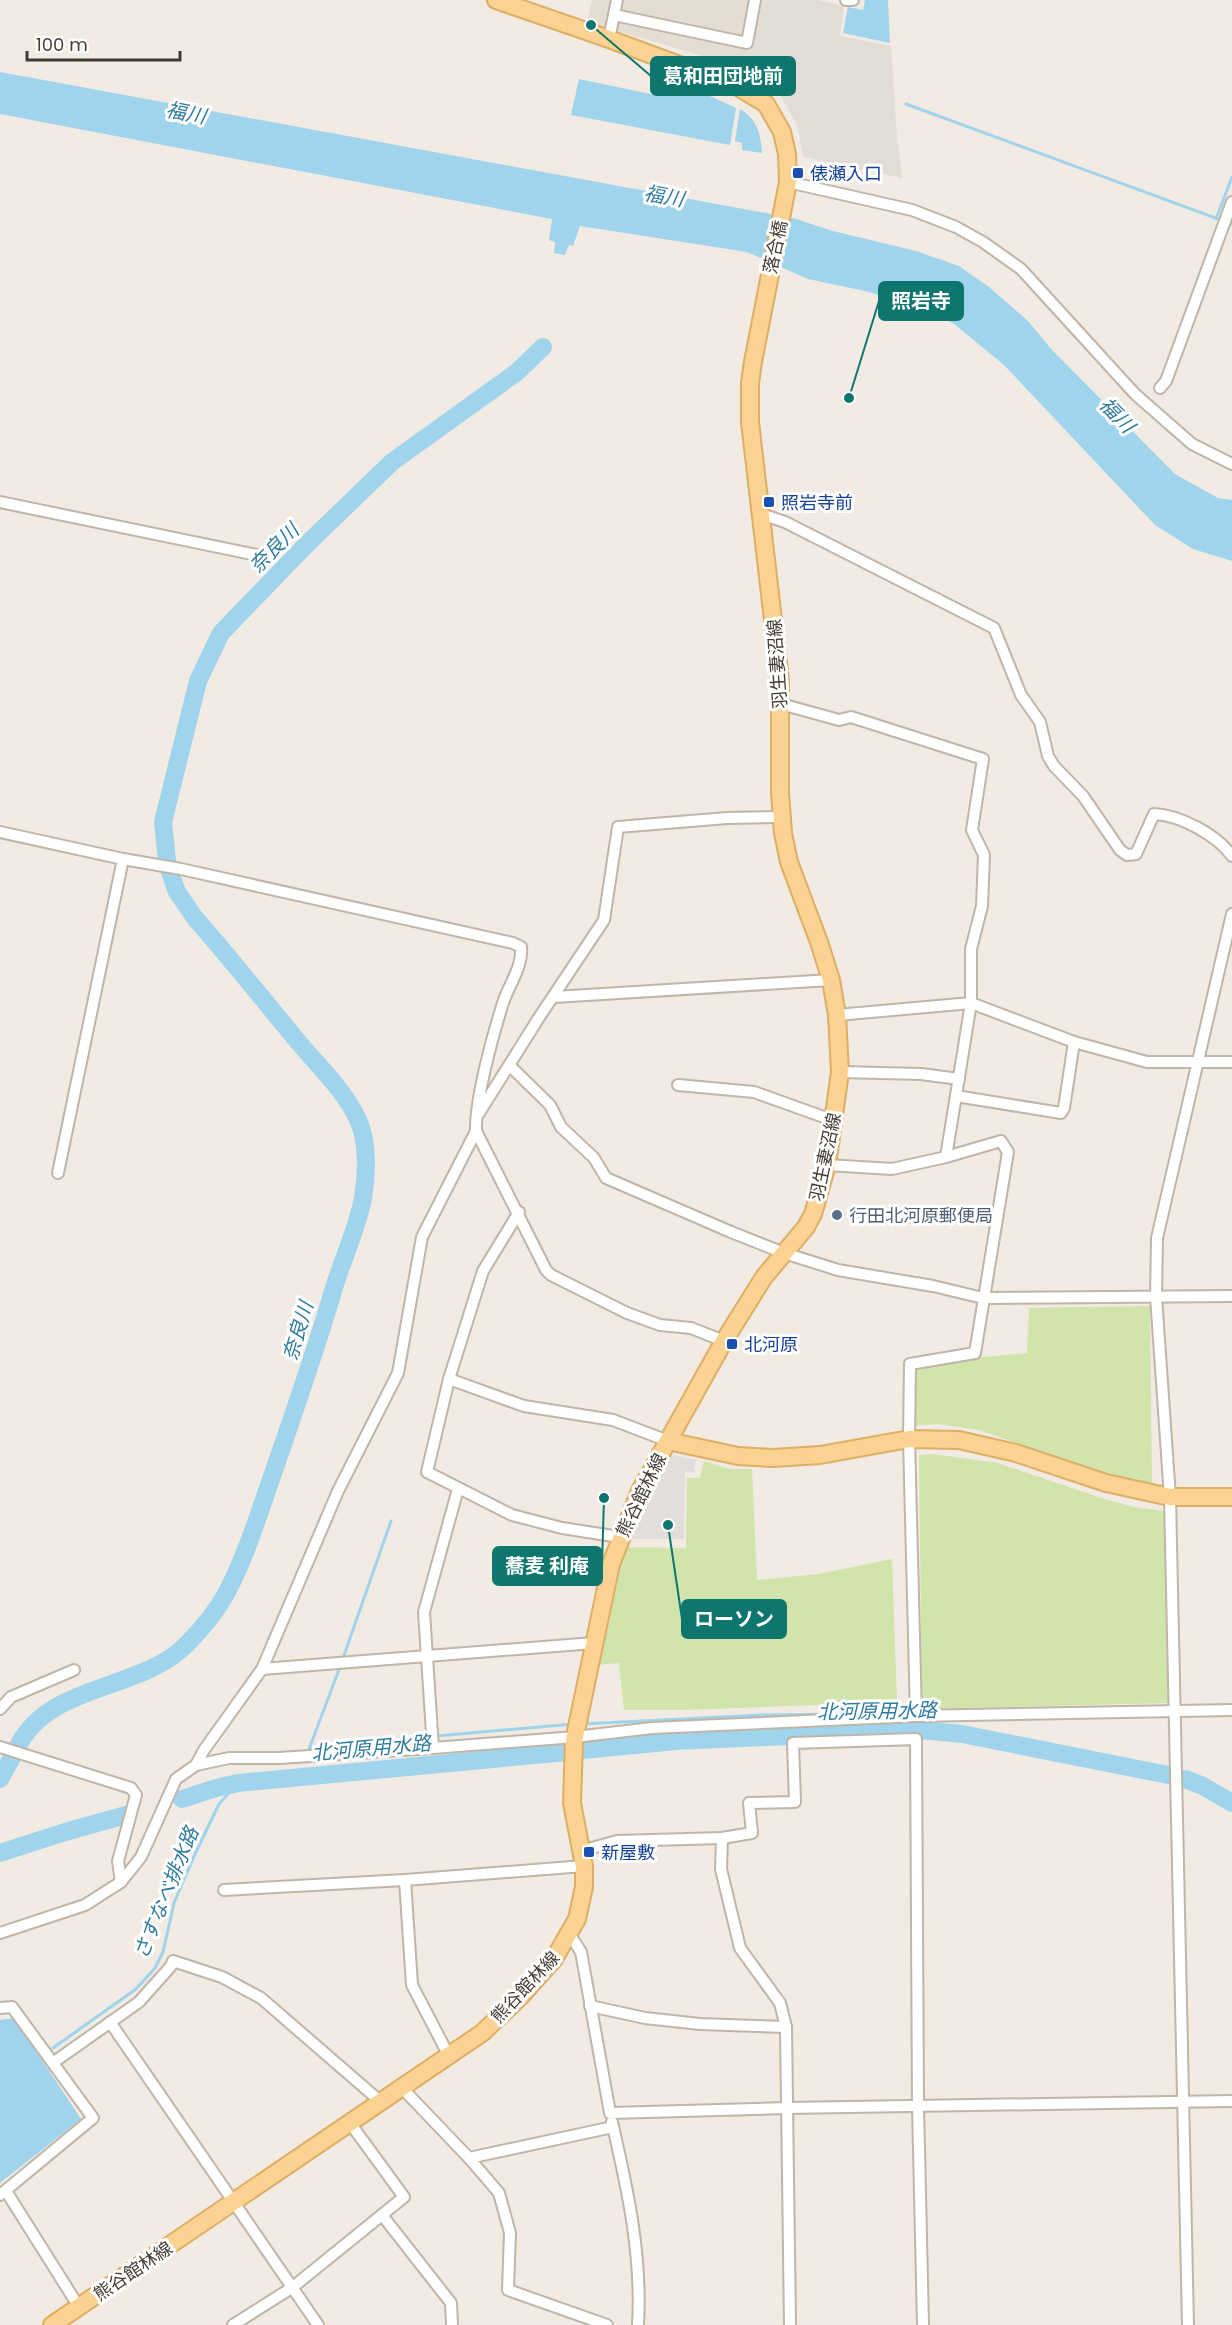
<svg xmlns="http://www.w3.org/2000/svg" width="1232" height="2325" viewBox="0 0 1232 2325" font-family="Poppins,'Noto Sans JP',sans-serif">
  <rect width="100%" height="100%" fill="#f1ebe3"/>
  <!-- residential -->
  <path fill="#e4ddd1" d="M592 0H762L750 70 587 22Z"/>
  <!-- industrial -->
  <path fill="#e3ddd8" d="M762 0H818L844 6 840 36 891 46 897 137 902 178 803 157 798 127 781 96 768 87 748 80Z"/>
  <!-- green -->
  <g fill="#d0e4ac">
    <path d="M1150 1306 1152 1483 1100 1472 979 1430 937 1424 906 1426 903 1370 910 1364 1027 1353 1029 1308Z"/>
    <path d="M933 1454 998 1463 1104 1499 1134 1507 1164 1511 1166 1517 1171 1703 922 1709 919 1455Z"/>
    <path d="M704 1461 729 1469H752L757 1580 819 1574 892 1559 897 1702 686 1710H624L619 1663 596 1665 621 1547 686 1548 687 1478H700Z"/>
  </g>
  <!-- parking -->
  <path fill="#e1dedb" d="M674 1455 697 1460 694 1467 696 1472H685L684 1539H626L664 1459Z"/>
  <!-- water -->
  <g fill="#a0d4ec">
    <path d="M865 0H888L890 43 843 33 848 7 863 10Z"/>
    <path d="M0 72 793 218 833 231 916 251 959 266 989 287 1028 321 1052 350 1175 474 1218 498 1232 500V561L1193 549 1155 525 1004 365 954 324 922 307 865 291 808 279 747 252 580 226 573 246 569 245 565 255 554 253 555 242 549 240 552 219 0 114Z"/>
    <path d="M664 75 736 108 730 145 571 115 579 79 660 96Z"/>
    <path d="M740 109C757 119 761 134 762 153L742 150V143L735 141Z"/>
    <path d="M14 2018 81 2119 0 2183V2020Z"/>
  </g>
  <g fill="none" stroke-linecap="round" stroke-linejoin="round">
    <!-- stream -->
    <g stroke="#a0d4ec" stroke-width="3">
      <path d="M906 104 1232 224"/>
      <path d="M1216 219 1232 177"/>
      <path d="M342 1661 391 1521"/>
      <path d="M340 1667 309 1749 429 1736"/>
      <path d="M582 1724 762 1715 857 1714"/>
      <path d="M436 1736 573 1724"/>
      <path d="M53 2048 136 1989 155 1968 163 1952 174 1903 195 1854 219 1804 238 1783"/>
    </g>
    <!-- river -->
    <g stroke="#a0d4ec" stroke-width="18">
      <path d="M167 860 163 822 198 681 221 633 307 544 392 462 517 372 543 347"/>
      <path d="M18 1746C50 1683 140 1691 186 1645 202 1629 216 1612 227 1592 245 1558 257 1519 270 1482 292 1419 314 1356 333 1291 342 1260 357 1230 363 1198 367 1175 368 1144 359 1122 346 1092 321 1069 300 1044 265 1002 231 959 195 918L177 892 170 872"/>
      <path d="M583 1750 676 1741 920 1730 962 1734 1168 1775"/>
      <path d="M0 1779 14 1754"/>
      <path d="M1185 1779 1203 1786 1232 1803"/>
      <path d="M182 1799 216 1788 238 1783 567 1752"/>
      <path d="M0 1853 65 1832 126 1815"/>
    </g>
    <!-- street casing -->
    <g stroke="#bfb5a9" stroke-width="14">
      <g id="street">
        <path d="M846 0H853"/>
        <path d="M614 15 747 43 755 0"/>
        <path d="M609 39 617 0"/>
        <path d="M788 182 912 210 956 227 983 242 1021 269 1135 394 1192 444 1232 464"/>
        <path d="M1160 388 1166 381 1232 202"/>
        <path d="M0 502 257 555"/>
        <path d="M761 514 785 522 994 628 1021 695 1040 722 1048 756 1054 766 1083 796 1120 850 1127 855 1136 854 1154 814C1180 815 1217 835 1232 856"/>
        <path d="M781 704 839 720 851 717 983 759 972 830 984 855 982 906 971 949V1003L946 1157"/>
        <path d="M0 832 123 859 181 869 513 943 521 947C523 967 509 984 503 1003 493 1034 475 1100 476 1131"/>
        <path d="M554 997 831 980"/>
        <path d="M837 1015 971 1003 1074 1042 1147 1062H1232"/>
        <path d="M510 1066 550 1105 561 1127 594 1158 606 1178 731 1232 784 1253 838 1270 933 1286 983 1298 1232 1296"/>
        <path d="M840 1072 921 1074 959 1079"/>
        <path d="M678 1085 754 1092 835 1121"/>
        <path d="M956 1096 1061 1113 1064 1108 1074 1042"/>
        <path d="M479 1113 538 1019 604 920 618 827 727 818 782 817"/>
        <path d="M827 1165 892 1169 946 1157 1001 1141 1008 1152 975 1353 910 1364 909 1439 916 1716"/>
        <path d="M58 1173 123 859"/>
        <path d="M519 1212 483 1271 449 1379 524 1406 613 1420 668 1441"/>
        <path d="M449 1379 427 1472 512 1515 562 1528 620 1537"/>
        <path d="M262 1669 594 1643"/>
        <path d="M0 1709 11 1697 74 1670"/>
        <path d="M0 1747 131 1788 136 1795 118 1861 121 1882"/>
        <path d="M433 1748 424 1612 458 1489"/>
        <path d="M196 1765 204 1750 262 1669 338 1491 398 1373 422 1237 476 1131 546 1270 551 1275 627 1313 660 1325 691 1328 724 1341"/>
        <path d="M722 1838 752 1833 749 1803 795 1802 793 1743 916 1739 918 2107 923 2325"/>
        <path d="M581 1851 617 1841 722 1838 721 1869 740 1948 780 2003 786 2027 790 2325"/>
        <path d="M405 1880 412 1985 449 2056"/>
        <path d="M224 1890 405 1880 584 1866"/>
        <path d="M0 1933 85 1905 121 1882 141 1857 176 1779 196 1765 229 1758H279L433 1748 575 1737 652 1728 916 1716 1232 1710"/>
        <path d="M570 1935 581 1952 610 2113 787 2108 1232 2101"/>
        <path d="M590 2006 645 2018 700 2024 786 2027"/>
        <path d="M0 2008 12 2007 93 2118 0 2195"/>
        <path d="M110 2022 318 2325"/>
        <path d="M54 2062 139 2002 171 1966 173 1961 222 1977 261 1998 381 2102"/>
        <path d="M402 2088 469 2158 613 2127"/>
        <path d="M612 2122C628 2191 642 2255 638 2325"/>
        <path d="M469 2158 499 2193 510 2233 508 2290 607 2325"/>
        <path d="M6 2191 79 2307"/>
        <path d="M382 2215 451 2303 452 2325"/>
        <path d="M233 2325 293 2287 404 2197 350 2123"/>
        <path d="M1188 2325 1170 1497 1156 1297 1157 1238 1232 914"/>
      </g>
    </g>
    <!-- primary casing -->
    <g stroke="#deae64" stroke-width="20">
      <g id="primary">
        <path d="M668 1441 738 1456 773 1458 820 1455 909 1439 959 1440 1016 1453 1106 1483 1170 1497H1232"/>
        <path d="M52 2325 482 2033 520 1997 554 1959 577 1919 584 1887V1866L572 1803 574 1741 611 1564 640 1491 724 1341 764 1277 806 1227 813 1214 827 1165 840 1072 837 1015 831 980 819 942 789 862 783 833 780 793V680L750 422V383L753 362 788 182 787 154 782 132 766 104 736 86 609 39 496 0"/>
      </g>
    </g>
    <!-- street -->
    <use href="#street" stroke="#fff" stroke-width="10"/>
    <!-- primary -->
    <use href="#primary" stroke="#fad393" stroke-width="16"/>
  </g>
  <!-- markers -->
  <g fill="#1a4fb4" stroke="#fff" stroke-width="2">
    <rect x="792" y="167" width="12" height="12" rx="3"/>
    <rect x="763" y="496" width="12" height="12" rx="3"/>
    <rect x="726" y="1338" width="12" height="12" rx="3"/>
    <rect x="583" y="1846" width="12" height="12" rx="3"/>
  </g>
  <circle fill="#5c6f8a" stroke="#fff" stroke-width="2" cx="837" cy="1215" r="6"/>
  <g text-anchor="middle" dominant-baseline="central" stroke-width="6" stroke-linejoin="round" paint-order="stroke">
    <!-- transit labels -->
    <g font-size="18" fill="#164399" stroke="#fff" text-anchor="start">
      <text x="810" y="173">俵瀬入口</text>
      <text x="781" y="502">照岩寺前</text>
      <text x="744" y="1344">北河原</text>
      <text x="601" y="1852">新屋敷</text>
    </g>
    <!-- street labels -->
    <g font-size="18" fill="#423b33" stroke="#fff">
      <text transform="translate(775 247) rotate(-78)">落合橋</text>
      <text transform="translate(777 664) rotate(-94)">羽生妻沼線</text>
      <text transform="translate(825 1157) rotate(-78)">羽生妻沼線</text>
      <text transform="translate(641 1495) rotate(-64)">熊谷館林線</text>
      <text transform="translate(525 1987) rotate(-47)">熊谷館林線</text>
      <text transform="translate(133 2271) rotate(-34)">熊谷館林線</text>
    </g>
    <!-- service labels -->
    <g font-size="18" fill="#4e5e75" stroke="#fff" text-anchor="start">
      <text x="849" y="1215">行田北河原郵便局</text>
    </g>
    <!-- water labels -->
    <g font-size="20" font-style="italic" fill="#307ca1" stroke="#fff">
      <text transform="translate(186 113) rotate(11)">福川</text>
      <text transform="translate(664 196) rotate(10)">福川</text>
      <text transform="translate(1117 415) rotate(46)">福川</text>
      <text transform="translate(274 548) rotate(-45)">奈良川</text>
      <text transform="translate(298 1331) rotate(-73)">奈良川</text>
      <text transform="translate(877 1711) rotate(-1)">北河原用水路</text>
      <text transform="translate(371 1748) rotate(-5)">北河原用水路</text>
      <text transform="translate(166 1893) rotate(-68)">さすなべ排水路</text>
    </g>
  </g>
  <!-- callouts -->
  <path fill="none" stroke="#0f766e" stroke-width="2" d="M591 25L651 76M849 398L879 301M604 1498L602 1566M668 1525L682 1619"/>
  <g fill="#0f766e" stroke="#fff" stroke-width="2">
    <circle cx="591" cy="25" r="6"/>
    <circle cx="849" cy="398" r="6"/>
    <circle cx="604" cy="1498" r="6"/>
    <circle cx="668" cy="1525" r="6"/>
  </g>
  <g fill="#0f766e" stroke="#0f766e" stroke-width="2">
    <rect x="651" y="57" width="144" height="38" rx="6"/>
    <rect x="879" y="282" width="84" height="38" rx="6"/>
    <rect x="493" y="1547" width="109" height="38" rx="6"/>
    <rect x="682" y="1600" width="104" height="38" rx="6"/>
  </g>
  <g font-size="20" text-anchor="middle" font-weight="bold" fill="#fff">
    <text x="723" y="83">葛和田団地前</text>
    <text x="921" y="308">照岩寺</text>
    <text x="547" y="1573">蕎麦 利庵</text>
    <text x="734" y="1626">ローソン</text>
  </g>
  <!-- scale -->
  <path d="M27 51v9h153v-9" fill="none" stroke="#423b33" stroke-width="3"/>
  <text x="36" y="51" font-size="18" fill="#423b33" stroke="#ffffff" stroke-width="4.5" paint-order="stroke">100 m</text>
</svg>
